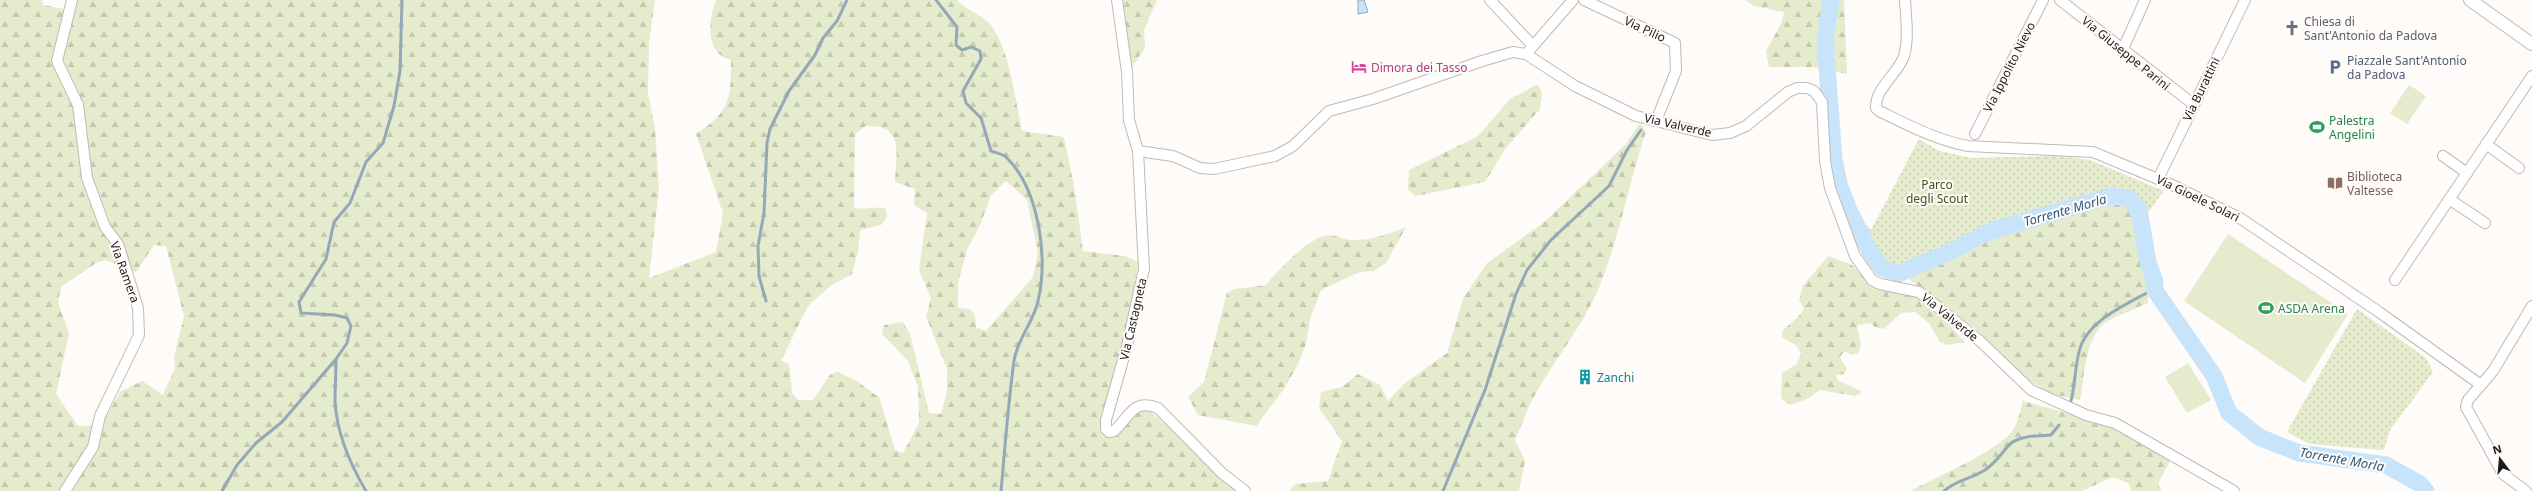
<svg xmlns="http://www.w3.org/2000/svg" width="2532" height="491" viewBox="0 0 2532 491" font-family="'Noto Sans',sans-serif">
  <defs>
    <pattern id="green-dots" width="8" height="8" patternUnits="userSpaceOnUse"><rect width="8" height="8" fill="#e5ebcd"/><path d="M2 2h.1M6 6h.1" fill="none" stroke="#c4c9af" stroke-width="1.8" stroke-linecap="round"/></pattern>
    <pattern id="forest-firs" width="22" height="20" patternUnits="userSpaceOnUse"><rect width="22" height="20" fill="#e5ebcd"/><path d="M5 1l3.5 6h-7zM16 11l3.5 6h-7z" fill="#c4c9af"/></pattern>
  </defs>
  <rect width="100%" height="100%" fill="#fefbf9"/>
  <!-- green -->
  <g fill="url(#green-dots)">
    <path d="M1919 139 1937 150 1970 158 2059 156 2090 160 2164 191 2146 215 2139 219C2134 203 2126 200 2110 198L1991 232 1903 276 1888 278 1868 266 1847 217 1846 184 1862 221 1871 230Z"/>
    <path d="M2357 309 2426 358 2433 372 2390 430 2384 450 2310 444 2287 432Z"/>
  </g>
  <!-- forest -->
  <g fill="url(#forest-firs)" fill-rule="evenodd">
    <path d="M0 0H42L43 5 64 9 67 0H655L649 43 648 92 655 130 659 188 649 278 716 252 723 213 696 134C730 112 731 99 731 60 705 54 708 21 716 0H957C963 8 980 14 989 23 1010 47 1015 100 1022 131L1064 137 1074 186 1083 251 1125 256 1138 262 1121 376 1100 429 1117 426 1143 404 1238 491H0ZM866 126C905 124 896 154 895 182L915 189 914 205 927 213 919 270 931 298 926 316 947 369V391L941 414 929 413 910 334 903 322 884 325 882 334 908 361 918 387 919 423 903 453 895 450 879 397C871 392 865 387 858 382 852 377 844 377 838 371L830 375 813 400H798L792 393 789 364 781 361 808 306 829 287 852 274 858 251 860 230 881 225 887 217 886 209C876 206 865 210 854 208L855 134ZM1006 181 1027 200 1038 253 1033 277 986 331 976 327 975 315 970 309 958 308V283L967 250 981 223 991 195ZM154 245 166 246 184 316 174 357 175 368 163 395 142 381 120 392 101 426H78L56 394 69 333 58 303 61 287 96 263 105 260 136 272Z"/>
    <path d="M1122 0H1157L1144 30 1145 48 1132 67Z"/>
    <path d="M1745 0H1844L1847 74 1814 67H1769L1766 51 1782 22 1784 12 1754 6Z"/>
    <path d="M1538 84 1542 93 1540 109 1505 149 1485 182 1415 196 1408 189 1409 170 1478 136 1510 99Z"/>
    <path d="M1640 123 1646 132C1628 185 1619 241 1597 292 1581 328 1555 359 1536 393 1527 408 1522 425 1515 440L1525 461 1519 491H1289L1295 484 1328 481 1342 441 1319 408 1321 392 1342 387 1358 374 1380 385 1388 401 1404 384 1447 353 1463 299 1487 263 1543 223 1626 144Z"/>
    <path d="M2110 199 2127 201C2146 224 2146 273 2148 303 2135 309 2121 314 2108 321 2084 336 2085 375 2080 400L2052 394 2027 379 1976 329 1906 277 1992 233Z"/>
    <path d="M1406 227 1386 263 1374 271 1359 272 1321 290 1310 319 1306 344 1297 366 1284 389 1256 426 1198 415 1188 397 1204 382 1227 293 1235 289 1266 285C1276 272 1307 240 1324 236 1334 233 1341 239 1350 240 1371 241 1388 234 1406 227Z"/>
    <path d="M1828 256 1852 265 1873 286 1915 296 1941 316 1965 342 1948 345 1940 342 1929 323 1915 312 1901 313 1884 329 1875 327 1870 323 1857 325 1861 345 1858 353 1852 355 1844 351 1840 357 1847 369 1844 374 1836 375 1837 380 1863 392 1855 396 1820 390 1807 399 1790 405 1781 398 1782 373 1797 364 1801 354 1797 346 1782 337V332C1789 323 1799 319 1804 308L1799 300 1803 286Z"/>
    <path d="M2023 401 2111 425 2170 461 2158 484 2162 491H2132L2128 483 2113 477 2082 491H1910C1941 475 1983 458 2009 435 2017 427 2020 412 2023 401Z"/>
  </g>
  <!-- pitch -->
  <g fill="#e5ebcd">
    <path d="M2409 85 2426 96 2407 124 2390 113Z"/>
    <path d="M2228 234 2348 314 2305 383 2184 301Z"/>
    <path d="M2188 363 2211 400 2187 413 2165 377Z"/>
  </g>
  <!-- water -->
  <path fill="#c8e4fb" stroke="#95a8b8" d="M1358 0H1364L1368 12 1358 14Z"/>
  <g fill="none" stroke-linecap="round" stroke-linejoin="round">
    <!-- stream -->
    <g stroke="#95a8b8" stroke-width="3">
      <path d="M936 0 957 27 956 45 962 50 971 47 980 51 981 59 963 91 966 103 981 118 991 151C996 153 1004 154 1007 158 1040 191 1050 265 1036 308 1030 326 1017 341 1014 361 1008 404 1005 448 1001 491"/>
      <path d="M766 301 759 276 758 246 764 213 767 143 770 129 789 91 815 55 823 38 837 21 847 0"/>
      <path d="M336 359C336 373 335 388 335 402 337 434 350 464 366 491"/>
      <path d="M2071 401C2075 385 2075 368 2079 352 2086 320 2128 304 2154 289"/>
      <path d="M222 491 237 465 256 443 282 422 336 359 347 343 351 326 347 318 335 315 301 313 299 302 326 259 334 222 350 203 366 162 383 143 394 106 400 71 402 0"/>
      <path d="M1443 491 1485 390 1516 294 1527 270 1551 240 1609 186 1627 150 1641 130"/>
      <path d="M1944 491C1956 480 1971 479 1985 470 1994 464 2001 455 2008 446 2017 435 2039 436 2051 435L2059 425"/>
    </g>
    <!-- river -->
    <path stroke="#c8e4fb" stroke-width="17" d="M1831 0 1825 41 1834 159 1839 184 1849 210 1871 253 1882 268 1898 274 1945 254 1990 231 2111 196 2128 198 2139 210 2148 262 2155 282 2154 289 2214 376 2229 413 2259 437 2299 453 2386 465 2420 484 2426 491"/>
    <!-- minor casing -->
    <g stroke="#c2b9b5" stroke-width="12">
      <g id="minor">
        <path d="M1117 0 1127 72 1129 120 1138 151 1144 269 1127 346 1106 420V429L1109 432 1114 431C1130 417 1132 398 1158 408L1222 473 1245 491"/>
        <path d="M1490 0 1533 46"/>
        <path d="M1584 0 1675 43 1676 71 1656 121"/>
        <path d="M1905 0C1906 18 1909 39 1904 56 1898 74 1875 88 1876 108L1879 111C1908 125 1936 140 1968 146L2093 152 2170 184 2240 218 2379 312 2481 385"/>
        <path d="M2060 0 2193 104"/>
        <path d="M2122 51 2145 0"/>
        <path d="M1526 54 1573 0"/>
        <path d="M1975 134 2043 0"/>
        <path d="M2486 144 2519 168"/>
        <path d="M1138 151 1173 156 1200 168 1214 169 1275 156 1293 146 1329 111 1373 99 1482 61 1513 52 1526 54 1575 86 1636 116 1712 135 1730 133 1746 126 1788 92 1797 88H1807L1814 91 1822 102 1825 161 1830 188 1855 256 1872 280 1880 284 1919 292 1980 341 2031 390 2086 415 2115 423 2234 491"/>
        <path d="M2443 156 2467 173"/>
        <path d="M2158 179 2245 0"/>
        <path d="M2449 199 2485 223"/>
        <path d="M2395 280 2532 76"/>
        <path d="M65 491 93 447 100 416 139 335 138 308 118 244 105 227 87 178 78 105 57 61 72 0"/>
        <path d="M2526 491 2503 474 2466 407 2468 400 2493 371 2532 306"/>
      </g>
    </g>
    <!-- tertiary casing -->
    <g stroke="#c2b9b5" stroke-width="14">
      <path id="tertiary" d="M2470 0 2532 44"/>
    </g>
    <!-- minor -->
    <use href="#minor" stroke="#fff" stroke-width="10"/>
    <!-- tertiary -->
    <use href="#tertiary" stroke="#fff" stroke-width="12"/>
  </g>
  <!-- icons -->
  <defs>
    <g id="church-bare" transform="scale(1.2)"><path d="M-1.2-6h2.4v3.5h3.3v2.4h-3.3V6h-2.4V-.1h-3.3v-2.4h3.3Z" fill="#6b7280" stroke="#fefbf9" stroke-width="2.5" paint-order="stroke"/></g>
    <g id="hotel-bare" transform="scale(1.2)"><path d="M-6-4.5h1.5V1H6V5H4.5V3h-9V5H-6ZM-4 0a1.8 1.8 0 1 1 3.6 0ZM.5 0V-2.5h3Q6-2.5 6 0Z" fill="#d1479c" stroke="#fefbf9" stroke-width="2.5" paint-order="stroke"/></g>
    <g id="parking-bare" transform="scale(1.2)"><path d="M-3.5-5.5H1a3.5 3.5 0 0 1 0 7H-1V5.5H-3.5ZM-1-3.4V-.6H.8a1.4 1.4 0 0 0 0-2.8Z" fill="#5c6f8a" stroke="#fefbf9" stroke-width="2.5" paint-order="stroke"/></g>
    <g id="stadium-bare" transform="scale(1.2)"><path d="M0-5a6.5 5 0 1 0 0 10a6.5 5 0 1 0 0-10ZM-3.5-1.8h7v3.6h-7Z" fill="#2e9e5b" stroke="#fefbf9" stroke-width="2.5" paint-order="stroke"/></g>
    <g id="library-bare" transform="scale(1.2)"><path d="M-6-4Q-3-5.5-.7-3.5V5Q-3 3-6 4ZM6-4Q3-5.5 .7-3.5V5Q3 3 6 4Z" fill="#8d6e63" stroke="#fefbf9" stroke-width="2.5" paint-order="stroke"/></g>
    <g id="building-bare" transform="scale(1.2)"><path d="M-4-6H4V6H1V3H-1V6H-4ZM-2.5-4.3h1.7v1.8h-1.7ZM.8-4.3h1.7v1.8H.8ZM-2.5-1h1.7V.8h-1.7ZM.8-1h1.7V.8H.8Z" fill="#0f9aa8" stroke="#fefbf9" stroke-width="2.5" paint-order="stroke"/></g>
  </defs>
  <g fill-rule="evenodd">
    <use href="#church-bare" x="2292" y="28"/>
    <use href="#hotel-bare" x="1359" y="67"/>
    <use href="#parking-bare" x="2335" y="67"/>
    <use href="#stadium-bare" x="2317" y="127"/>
    <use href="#library-bare" x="2335" y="183"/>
    <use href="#stadium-bare" x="2266" y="308"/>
    <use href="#building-bare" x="1585" y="377"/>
  </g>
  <g text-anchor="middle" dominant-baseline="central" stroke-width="4" stroke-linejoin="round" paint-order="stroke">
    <!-- worship labels -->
    <g font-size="12" fill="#5b616d" stroke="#fefbf9" text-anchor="start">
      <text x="2304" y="21">Chiesa di<tspan x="2304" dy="14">Sant'Antonio da Padova</tspan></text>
    </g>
    <!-- street labels -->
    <g font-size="12" fill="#1e1b1a" stroke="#fefbf9">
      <text transform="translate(1645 29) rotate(25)">Via Pilio</text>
      <text transform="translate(2126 53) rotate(39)">Via Giuseppe Parini</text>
      <text transform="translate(2009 67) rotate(-63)">Via Ippolito Nievo</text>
      <text transform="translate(2201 89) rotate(-64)">Via Burattini</text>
      <text transform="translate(1678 125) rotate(13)">Via Valverde</text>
      <text transform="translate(2198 198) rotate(26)">Via Gioele Solari</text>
      <text transform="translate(125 272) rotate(70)">Via Ramera</text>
      <text transform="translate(1950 317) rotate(39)">Via Valverde</text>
      <text transform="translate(1133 319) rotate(-77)">Via Castagneta</text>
    </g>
    <!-- service labels -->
    <g font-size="12" fill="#4e5e75" stroke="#fefbf9" text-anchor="start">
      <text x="2347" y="60">Piazzale Sant'Antonio<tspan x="2347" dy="14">da Padova</tspan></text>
    </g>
    <!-- hotel labels -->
    <g font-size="12" fill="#b23c85" stroke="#fefbf9" text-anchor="start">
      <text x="1371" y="67">Dimora dei Tasso</text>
    </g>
    <!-- leisure labels -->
    <g font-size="12" fill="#27864d" stroke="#fefbf9" text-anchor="start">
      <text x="2329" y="120">Palestra<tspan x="2329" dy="14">Angelini</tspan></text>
      <text x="2278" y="308">ASDA Arena</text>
    </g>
    <!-- education labels -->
    <g font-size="12" fill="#785e54" stroke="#fefbf9" text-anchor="start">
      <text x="2347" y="176">Biblioteca<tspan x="2347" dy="14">Valtesse</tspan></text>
    </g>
    <!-- park labels -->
    <g font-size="12" fill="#484f1d" stroke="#fefbf9">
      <text x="1937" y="184">Parco<tspan x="1937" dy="14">degli Scout</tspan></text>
    </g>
    <!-- culture labels -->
    <g font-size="12" fill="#0d838f" stroke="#fefbf9" text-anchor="start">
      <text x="1597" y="377">Zanchi</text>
    </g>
    <!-- water labels -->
    <g font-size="13" font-style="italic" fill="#2d5a7a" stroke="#fefbf9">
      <text transform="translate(2065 210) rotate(-16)">Torrente Morla</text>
      <text transform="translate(2342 459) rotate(10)">Torrente Morla</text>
    </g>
  </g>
  <!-- north arrow -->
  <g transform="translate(2500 459) rotate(344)" stroke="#fefbf9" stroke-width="3" paint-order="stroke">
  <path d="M0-3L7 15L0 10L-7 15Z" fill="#1e1b1a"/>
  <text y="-6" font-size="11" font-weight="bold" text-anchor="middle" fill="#1e1b1a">N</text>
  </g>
</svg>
